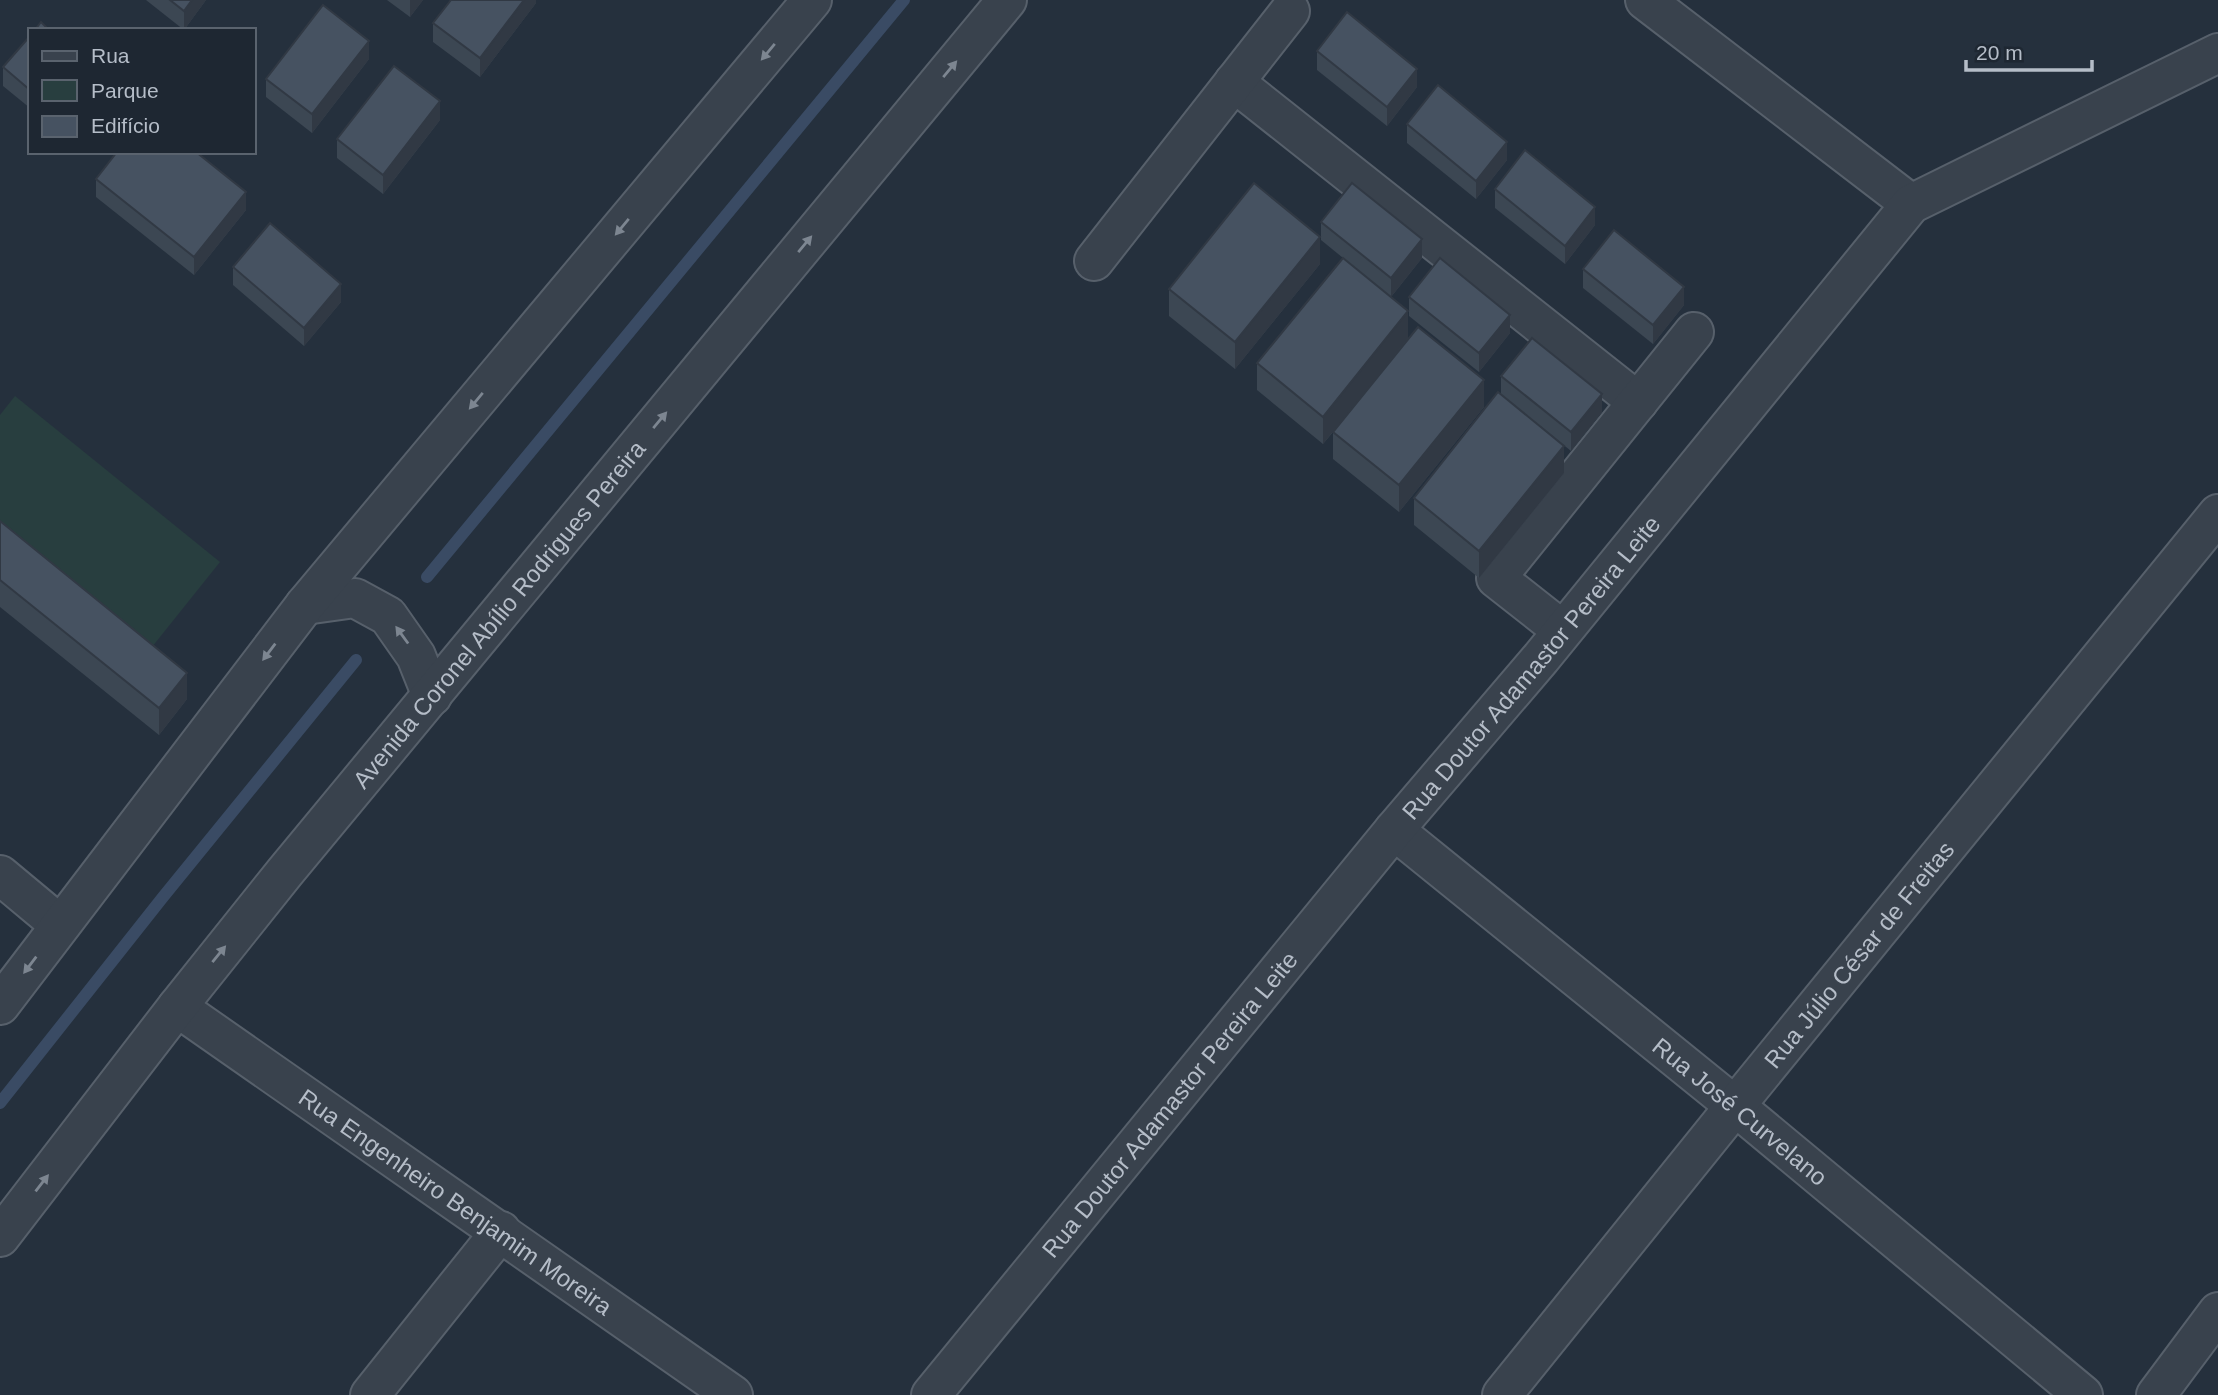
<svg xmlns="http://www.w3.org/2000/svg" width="2218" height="1395" viewBox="0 0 2218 1395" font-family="Helvetica,sans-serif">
  <rect width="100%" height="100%" fill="#25303d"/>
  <!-- green -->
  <path fill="#283e3f" d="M15 396 220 562 140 662 0 549V415Z"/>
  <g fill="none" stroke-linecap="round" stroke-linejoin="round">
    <!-- stream -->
    <g stroke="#3a4b64" stroke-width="12">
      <path d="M427 577 904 0"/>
      <path d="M0 1103 163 897 356 660"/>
    </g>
    <!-- minor casing -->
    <g stroke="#57606b" stroke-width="42">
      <g id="minor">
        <path d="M1645 0 1911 204"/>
        <path d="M1234 82 1638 402"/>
        <path d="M1094 261 1290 11"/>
        <path d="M305 605 355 598 388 616 416 656 432 696"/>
        <path d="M1562 630 1496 578 1694 332"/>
        <path id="s1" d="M1394 830 1735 1106 2083 1395"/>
        <path d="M0 875 60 925"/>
        <path d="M0 1005 305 605 812 0"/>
        <path id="s2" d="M177 1007 733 1395"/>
        <path id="s3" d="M0 1237 177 1007 285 872 1007 0"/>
        <path d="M370 1395 501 1231"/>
        <path id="s4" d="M931 1395 1394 830 1541 658 1911 204 2218 53"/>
        <path id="s5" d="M1502 1395 1735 1106 2218 514"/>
        <path d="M2156 1395 2218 1312"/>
      </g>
    </g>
    <!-- minor -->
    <use href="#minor" stroke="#39424d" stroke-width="38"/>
  </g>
  <!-- wall -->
  <g fill="#3c4753">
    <path d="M146 0H206L184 30Z"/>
    <path d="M387 0H423L410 17Z"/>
    <path d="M536 0V3L480 77 433 42V23Z"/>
    <path d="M30 36V108L3 86V67Z"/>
    <path d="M1317 51 1417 87 1387 126 1317 70Z"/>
    <path d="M369 59 312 133 266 97V79Z"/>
    <path d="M440 120 383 194 337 158V139Z"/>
    <path d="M1407 124 1507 160 1476 199 1407 143Z"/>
    <path d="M96 179 246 210 194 275 96 197Z"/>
    <path d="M1495 189 1595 225 1565 264 1495 208Z"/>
    <path d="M1321 222 1422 258 1391 297 1321 240Z"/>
    <path d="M1320 264 1235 369 1169 316V289Z"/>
    <path d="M233 267 341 302 304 346 233 285Z"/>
    <path d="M1583 269 1684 305 1653 344 1583 288Z"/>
    <path d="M1409 297 1510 333 1479 372 1409 316Z"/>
    <path d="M1408 338 1484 407 1399 512 1333 459V432L1323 444 1257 390V363Z"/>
    <path d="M1501 376 1602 412 1571 451 1539 425 1564 473 1479 578 1414 525V498L1501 394Z"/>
    <path d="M0 521 187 699 159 735 0 607Z"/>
  </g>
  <!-- shaded-wall -->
  <g fill="#313944">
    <path d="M192 0H206L184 30V11Z"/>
    <path d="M410 0H423L410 17Z"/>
    <path d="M524 0H536V3L480 77V58Z"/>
    <path d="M369 41V59L312 133V114Z"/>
    <path d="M1417 69V87L1387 126V107Z"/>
    <path d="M440 101V120L383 194V175Z"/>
    <path d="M1507 142V160L1476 199V181Z"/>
    <path d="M246 192V210L194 275V257Z"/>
    <path d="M1595 207V225L1565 264V246Z"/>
    <path d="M1320 237V264L1235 369V342Z"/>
    <path d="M1422 239V258L1391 297V278Z"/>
    <path d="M341 284V302L304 346V328Z"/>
    <path d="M1684 287V305L1653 344V325Z"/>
    <path d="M1408 311V338L1323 444V417Z"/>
    <path d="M1510 315V333L1479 372V353Z"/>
    <path d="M1484 380V407L1399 512V485Z"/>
    <path d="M1602 394V412L1571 451V432Z"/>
    <path d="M1564 446V473L1479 578V551Z"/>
    <path d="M187 673V699L159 735V708Z"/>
  </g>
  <!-- building -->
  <g fill="#465261" stroke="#313944" stroke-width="2">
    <path d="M170 0H192L184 11Z"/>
    <path d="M451 0H524L480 58 433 23Z"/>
    <path d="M323 5 369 41 312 114 266 79Z"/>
    <path d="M1347 12 1417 69 1387 107 1317 51Z"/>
    <path d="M41 22 49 30H35Z"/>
    <path d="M30 36V90L3 67Z"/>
    <path d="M394 66 440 101 383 175 337 139Z"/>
    <path d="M1438 85 1507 142 1476 181 1407 124Z"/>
    <path d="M1525 150 1595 207 1565 246 1495 189Z"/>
    <path d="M117 152H196L246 192 194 257 96 179Z"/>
    <path d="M1254 183 1320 237 1235 342 1169 289Z"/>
    <path d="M1352 183 1422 239 1391 278 1321 222Z"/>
    <path d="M270 223 341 284 304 328 233 267Z"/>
    <path d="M1614 230 1684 287 1653 325 1583 269Z"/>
    <path d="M1343 258 1408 311 1323 417 1257 363Z"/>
    <path d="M1440 258 1510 315 1479 353 1409 297Z"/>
    <path d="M1418 327 1484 380 1399 485 1333 432Z"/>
    <path d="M1532 338 1602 394 1571 432 1501 376Z"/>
    <path d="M1498 392 1564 446 1479 551 1414 498Z"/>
    <path d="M0 521 187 673 159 708 0 580Z"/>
  </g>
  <!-- one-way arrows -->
  <defs><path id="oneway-solid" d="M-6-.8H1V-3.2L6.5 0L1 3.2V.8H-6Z" transform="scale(1.75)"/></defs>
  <g fill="#7d8691">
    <use href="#oneway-solid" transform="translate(768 52) rotate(130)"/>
    <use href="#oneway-solid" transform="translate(950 69) rotate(-50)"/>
    <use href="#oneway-solid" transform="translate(622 227) rotate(130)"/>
    <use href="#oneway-solid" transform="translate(805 244) rotate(-50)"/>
    <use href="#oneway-solid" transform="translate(476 401) rotate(130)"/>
    <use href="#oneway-solid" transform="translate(660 420) rotate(-50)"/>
    <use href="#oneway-solid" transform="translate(402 635) rotate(-126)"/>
    <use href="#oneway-solid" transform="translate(269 652) rotate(127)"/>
    <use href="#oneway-solid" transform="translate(219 954) rotate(-51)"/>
    <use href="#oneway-solid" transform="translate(30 965) rotate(127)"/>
    <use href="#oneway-solid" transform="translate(42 1183) rotate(-52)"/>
  </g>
  <g text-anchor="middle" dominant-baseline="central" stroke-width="5" stroke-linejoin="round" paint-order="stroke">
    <!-- street labels -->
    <g font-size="24" fill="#b5bdc8" stroke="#1e2732">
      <text stroke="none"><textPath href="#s3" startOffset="798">Avenida Coronel Abílio Rodrigues Pereira</textPath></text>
      <text stroke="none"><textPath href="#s4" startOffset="943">Rua Doutor Adamastor Pereira Leite</textPath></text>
      <text stroke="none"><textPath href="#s5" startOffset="567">Rua Júlio César de Freitas</textPath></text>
      <text stroke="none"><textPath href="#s4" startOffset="376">Rua Doutor Adamastor Pereira Leite</textPath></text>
      <text stroke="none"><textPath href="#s1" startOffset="446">Rua José Curvelano</textPath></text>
      <text stroke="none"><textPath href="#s2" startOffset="340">Rua Engenheiro Benjamim Moreira</textPath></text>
    </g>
  </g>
  <!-- legend -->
  <rect x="28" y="28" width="228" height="126" fill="#1e2732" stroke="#5a636e" stroke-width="2"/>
  <rect x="42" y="51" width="35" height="10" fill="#39424d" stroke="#5a636e" stroke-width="2"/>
  <text x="91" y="63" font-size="21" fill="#b5bdc8">Rua</text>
  <rect x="42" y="80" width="35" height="21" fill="#283e3f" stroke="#5a636e" stroke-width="2"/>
  <text x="91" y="98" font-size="21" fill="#b5bdc8">Parque</text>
  <rect x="42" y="116" width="35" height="21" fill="#465261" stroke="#5a636e" stroke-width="2"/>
  <text x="91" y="133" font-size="21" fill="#b5bdc8">Edifício</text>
  <!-- scale -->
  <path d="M1966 60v10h126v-10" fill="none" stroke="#b5bdc8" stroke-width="3.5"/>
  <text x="1976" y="60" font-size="21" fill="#b5bdc8" stroke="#1e2732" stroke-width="5" paint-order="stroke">20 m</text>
</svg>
